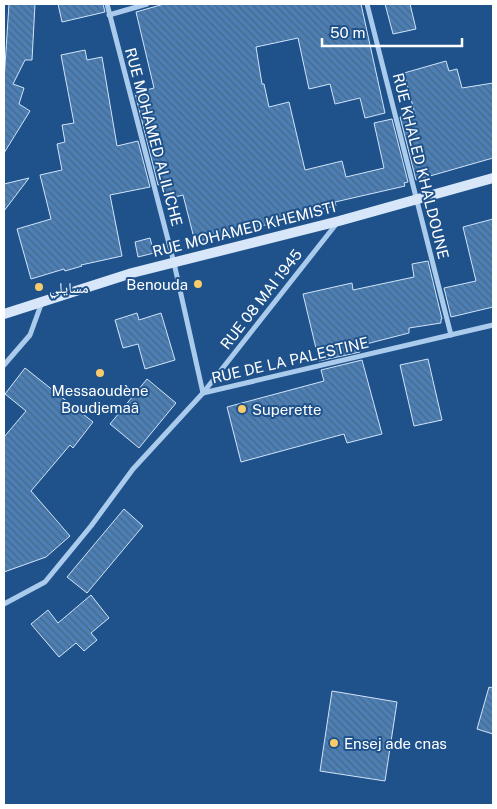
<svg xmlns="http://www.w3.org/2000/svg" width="497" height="809" viewBox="0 0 497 809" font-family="'Public Sans','Noto Naskh Arabic',sans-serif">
  <defs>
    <pattern id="building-back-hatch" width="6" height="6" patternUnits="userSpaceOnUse" patternTransform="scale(1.25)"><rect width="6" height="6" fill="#4b7fb5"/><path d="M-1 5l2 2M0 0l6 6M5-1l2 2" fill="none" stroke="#4b6886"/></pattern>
  </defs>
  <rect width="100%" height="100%" fill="#1f528b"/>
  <!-- building -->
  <g fill="url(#building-back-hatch)" stroke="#d0e4f9">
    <path d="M9 4H35L32 60H25L13 84 24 88 19 104 30 111 4 153V81Z"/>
    <path d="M58 4H103L105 12 62 22Z"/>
    <path d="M164 4H361L385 113 365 118 360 98 335 104 330 84 309 89 298 38 256 47 262 84H264L269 107 289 102 305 170 342 161 346 177 384 168 374 123 392 119 408 182 404 183 405 186 335 202 336 206 285 217 286 220 195 242 183 195 167 199 163 184 158 185 135 93 154 88 136 12Z"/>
    <path d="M385 4H410L416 29 393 34Z"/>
    <path d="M85 50 87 60 102 57 117 146 138 141 150 187 110 195 122 256 81 265 82 266 65 271 64 269 31 279 17 229 51 219 40 175 62 170 57 144 65 142 62 125 74 123 61 55Z"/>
    <path d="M446 61 449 71 457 69 462 88 493 83V158L416 180 400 117 415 114 404 73Z"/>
    <path d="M29 178 4 211V184Z"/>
    <path d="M493 219V307L451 317 444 288 476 281 463 227Z"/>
    <path d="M150 238 154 253 138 257 135 242Z"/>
    <path d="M428 261 442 319H441V323L409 328V333L366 344 367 348 359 350 360 352 319 361 303 294 352 283 353 290 414 277 412 264Z"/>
    <path d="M137 313 139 320 161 313 175 360 145 369 138 344 123 348 115 320Z"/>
    <path d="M428 359 442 420 414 426 400 365Z"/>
    <path d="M362 360 382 434 347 443 344 434 241 462 227 407 324 381 321 370Z"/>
    <path d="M25 368 93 422 73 448 70 445 31 491 70 536 46 557 4 572V437L26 411 5 394Z"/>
    <path d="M147 379 176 403 139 448 110 424Z"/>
    <path d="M124 509 143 526 87 593 67 577Z"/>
    <path d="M91 595 109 618 91 633 97 640 84 651 76 643 59 657 31 624 48 610 58 623Z"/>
    <path d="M489 687 493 688V734L477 729Z"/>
    <path d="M332 691 397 702 385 781 320 771Z"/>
  </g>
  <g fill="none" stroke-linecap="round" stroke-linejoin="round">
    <!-- minor -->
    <g stroke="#abcbec" stroke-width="5">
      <path d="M107 4 174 263 203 393"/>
      <path d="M367 4 451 335"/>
      <path d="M109 15 147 4"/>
      <path d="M4 365 30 335 42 302"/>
      <path d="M203 393 493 325"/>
      <path d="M4 604 45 582 91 526 133 469 203 393 337 223"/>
    </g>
    <!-- secondary -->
    <path stroke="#d7e7f9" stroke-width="10" d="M4 314 132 273 339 221 493 178"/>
  </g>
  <!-- markers -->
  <g fill="#facb6b" stroke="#1f528b" stroke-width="2">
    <circle cx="198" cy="284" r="5"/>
    <circle cx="39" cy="287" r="5"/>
    <circle cx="100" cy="373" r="5"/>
    <circle cx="242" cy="409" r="5"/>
    <circle cx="334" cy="743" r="5"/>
  </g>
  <g text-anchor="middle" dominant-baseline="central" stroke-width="4" stroke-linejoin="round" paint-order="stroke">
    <!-- street labels -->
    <g font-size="15" fill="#fff" stroke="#1f528b">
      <text transform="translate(154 137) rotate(75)">RUE MOHAMED ALILICHE</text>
      <text transform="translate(421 166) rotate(76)">RUE KHALED KHALDOUNE</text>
      <text transform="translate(244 229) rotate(-14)">RUE MOHAMED KHEMISTI</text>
      <text transform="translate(261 299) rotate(-52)">RUE 08 MAI 1945</text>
      <text transform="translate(290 360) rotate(-13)">RUE DE LA PALESTINE</text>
    </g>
    <!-- poi labels -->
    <g font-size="15" fill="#fff" stroke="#1f528b" text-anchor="start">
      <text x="188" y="284" text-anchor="end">Benouda</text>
      <text x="49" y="287">مسايلي</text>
      <text x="100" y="390" text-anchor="middle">Messaoudène<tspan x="100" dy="17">Boudjemaâ</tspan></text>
      <text x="252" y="409">Superette</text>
      <text x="344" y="743">Ensej ade cnas</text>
    </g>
  </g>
  <!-- border -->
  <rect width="497" height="809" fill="none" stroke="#ffffff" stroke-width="10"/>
  <!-- scale -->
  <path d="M322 38v8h140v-8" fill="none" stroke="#ffffff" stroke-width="2.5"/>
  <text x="330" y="38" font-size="15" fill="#ffffff" stroke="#1f528b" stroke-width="4" paint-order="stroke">50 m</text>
</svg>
